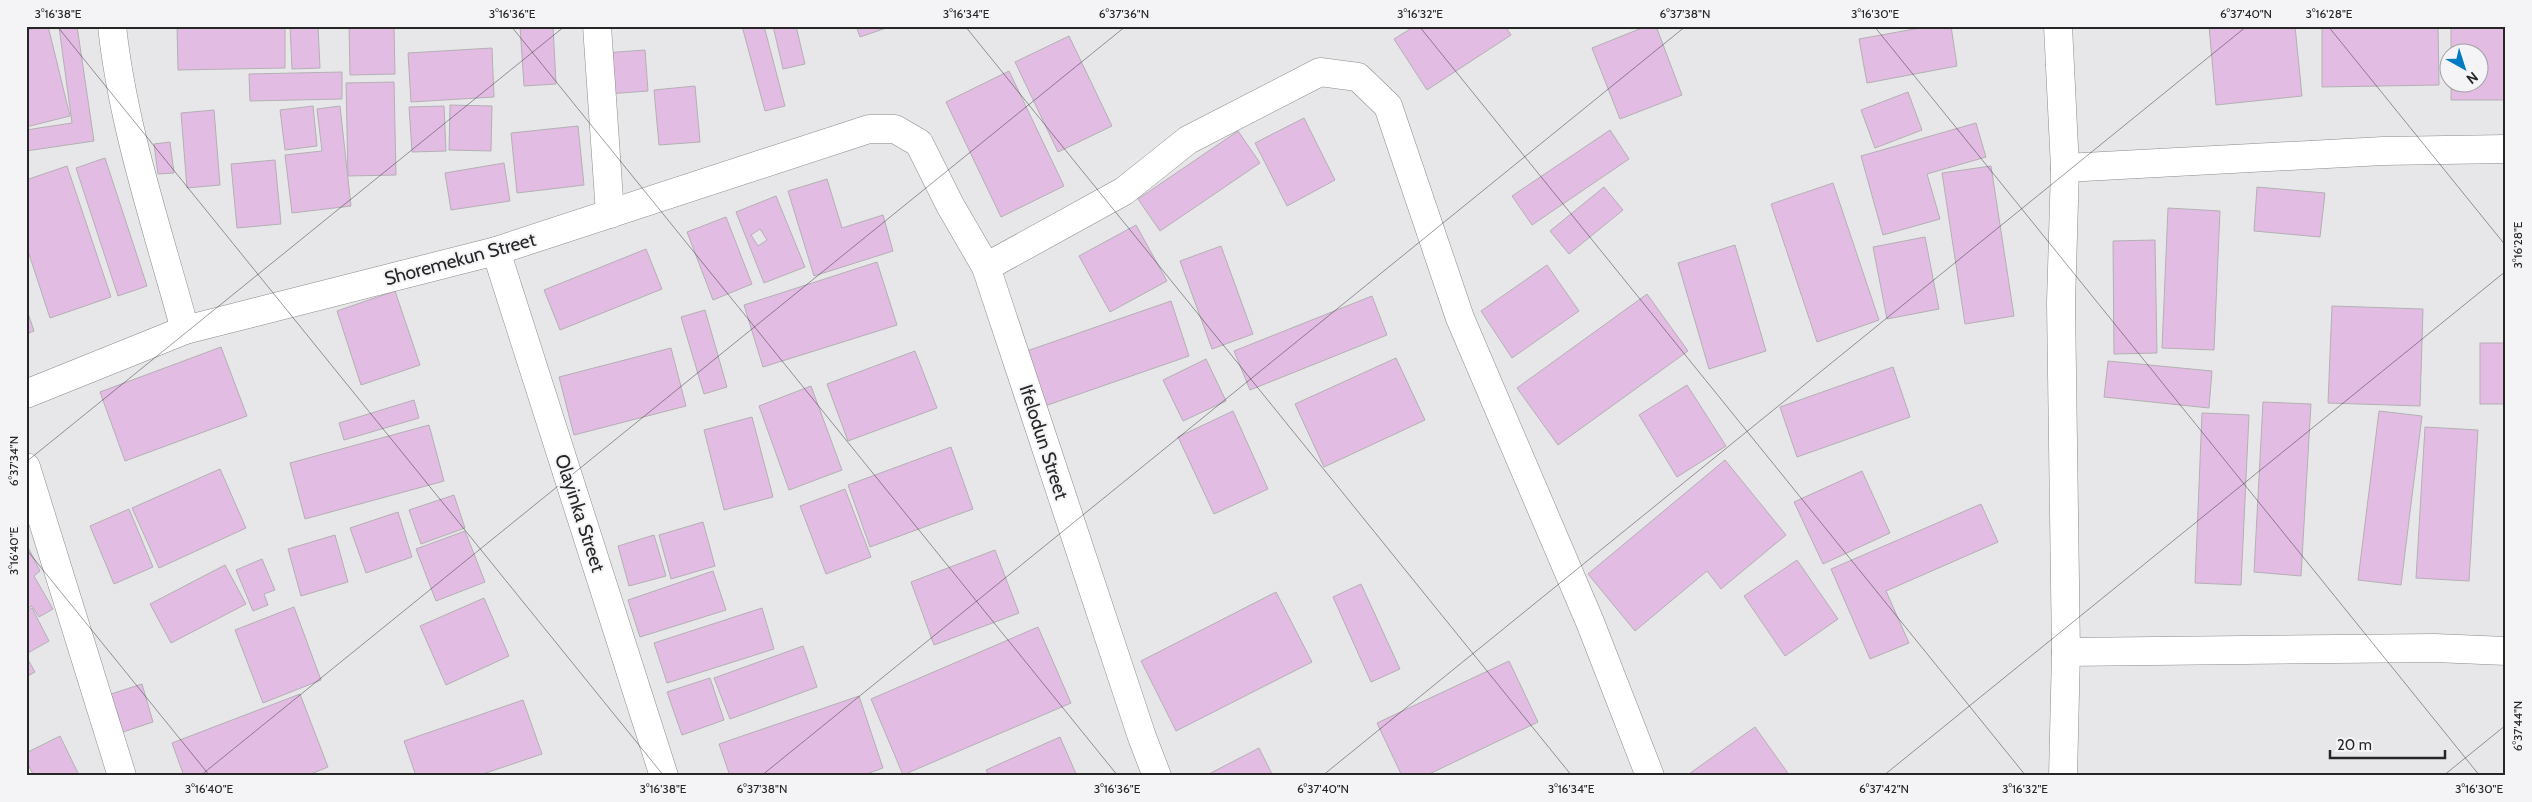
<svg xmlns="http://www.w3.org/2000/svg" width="2532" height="802" viewBox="0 0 2532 802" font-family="Cabin,sans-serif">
  <rect width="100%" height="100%" fill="#e7e7ea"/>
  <!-- building -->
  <g fill="#e3bce3" stroke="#b3b0b3" fill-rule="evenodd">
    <path d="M48 26 70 116 26 127V30Z"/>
    <path d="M77 26 94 141 26 151V130L72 123 59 27Z"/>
    <path d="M177 26H285V68L178 70Z"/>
    <path d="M290 26H318L320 68 292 69Z"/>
    <path d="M349 26H394L395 74 350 75Z"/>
    <path d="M520 26H553L556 84 524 86Z"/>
    <path d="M742 26H764L785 106 765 111Z"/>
    <path d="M773 26H796L805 64 783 69Z"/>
    <path d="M856 26H892L860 37Z"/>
    <path d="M1415 26H1505L1511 35 1427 90 1394 39Z"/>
    <path d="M1647 26H1656L1682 95 1620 119 1592 48Z"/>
    <path d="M1931 26H1951L1957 66 1867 83 1859 39Z"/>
    <path d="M2209 26H2295L2302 96 2216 105Z"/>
    <path d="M2322 26H2438L2439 85 2322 87Z"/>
    <path d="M2451 26H2506V100H2451V82H2480V52H2451Z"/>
    <path d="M1069 36 1112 126 1058 152 1015 62Z"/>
    <path d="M492 48 494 97 411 102 408 53Z"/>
    <path d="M645 50 648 91 607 94 604 53Z"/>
    <path d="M1009 71 1064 186 1001 217 946 102Z"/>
    <path d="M342 72V99L250 101 249 74Z"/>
    <path d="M394 82 396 175 348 176 346 83Z"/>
    <path d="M695 86 700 142 659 145 654 90Z"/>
    <path d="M1908 92 1922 130 1875 148 1861 110Z"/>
    <path d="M450 105 492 106 491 151 449 150Z"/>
    <path d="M313 106 317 146 285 150 280 110Z"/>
    <path d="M340 106 351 206 292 213 285 155 322 151 317 109Z"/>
    <path d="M444 106 446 151 412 152 409 107Z"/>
    <path d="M214 110 220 185 187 188 181 113Z"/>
    <path d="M1304 118 1335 180 1287 206 1255 143Z"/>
    <path d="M1976 123 1986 157 1927 174 1940 219 1883 235 1861 156Z"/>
    <path d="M578 126 584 185 517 193 511 133Z"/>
    <path d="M1610 130 1629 159 1532 225 1512 196Z"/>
    <path d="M1238 131 1260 163 1160 231 1138 199Z"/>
    <path d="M170 142 174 173 158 174 154 144Z"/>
    <path d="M105 158 147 286 118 296 76 168Z"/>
    <path d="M275 160 281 224 237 228 231 164Z"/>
    <path d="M504 163 510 201 451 210 445 173Z"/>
    <path d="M67 166 111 297 50 318 26 245V180Z"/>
    <path d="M1991 166 2014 316 1965 324 1942 173Z"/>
    <path d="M827 179 842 228 883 215 893 251 814 276 788 191Z"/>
    <path d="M1833 183 1879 320 1817 342 1771 204Z"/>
    <path d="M1604 187 1623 210 1569 254 1550 231Z"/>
    <path d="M2257 187 2325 193 2320 237 2254 231Z"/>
    <path d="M776 196 805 267 764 283 736 212ZM760 229 767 240 758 246 751 235Z"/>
    <path d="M2168 208 2220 211 2214 350 2162 348Z"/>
    <path d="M726 217 752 284 713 300 687 232Z"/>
    <path d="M1136 225 1167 281 1110 312 1079 256Z"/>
    <path d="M1925 237 1939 309 1887 319 1873 247Z"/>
    <path d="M2155 240 2157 353 2114 354 2113 241Z"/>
    <path d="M1735 245 1766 351 1709 369 1678 263Z"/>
    <path d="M1221 246 1253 334 1212 349 1180 261Z"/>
    <path d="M646 249 662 289 560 330 544 290Z"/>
    <path d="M877 262 897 325 763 367 744 305Z"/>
    <path d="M1547 265 1579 311 1512 358 1481 311Z"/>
    <path d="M395 291 420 365 361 385 337 311Z"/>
    <path d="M1647 294 1688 351 1558 445 1517 388Z"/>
    <path d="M1372 296 1387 335 1250 390 1234 351Z"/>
    <path d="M1171 301 1189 356 1039 408 1021 353Z"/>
    <path d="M2332 306 2423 309 2420 406 2328 403Z"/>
    <path d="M26 307 34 331 26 334Z"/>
    <path d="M705 310 727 387 704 394 681 317Z"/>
    <rect x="2480" y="343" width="26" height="61"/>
    <path d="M221 347 247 416 125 461 100 392Z"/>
    <path d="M671 348 686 406 574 435 559 377Z"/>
    <path d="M915 351 937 408 848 441 827 384Z"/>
    <path d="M1396 358 1425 420 1324 467 1295 404Z"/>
    <path d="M1206 359 1226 401 1183 421 1163 380Z"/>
    <path d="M2108 361 2212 371 2209 408 2104 397Z"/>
    <path d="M1893 367 1910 417 1797 457 1780 407Z"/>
    <path d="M1687 385 1726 446 1677 477 1639 415Z"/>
    <path d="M811 386 842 470 789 490 759 406Z"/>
    <path d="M414 400 419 418 344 440 339 423Z"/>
    <path d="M2263 402 2311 404 2301 576 2254 572Z"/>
    <path d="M1233 411 1268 489 1214 514 1178 437Z"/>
    <path d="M2379 411 2422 416 2401 585 2358 580Z"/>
    <path d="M2202 413 2249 415 2241 585 2195 583Z"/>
    <path d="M752 417 773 497 724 510 704 430Z"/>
    <path d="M429 425 444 481 305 519 290 463Z"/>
    <path d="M2425 427 2478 430 2469 581 2416 578Z"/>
    <path d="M951 447 973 509 870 547 848 485Z"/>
    <path d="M1725 460 1786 535 1721 589 1707 571 1635 631 1588 574Z"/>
    <path d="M220 469 246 528 159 568 132 508Z"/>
    <path d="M1862 471 1890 533 1823 564 1794 502Z"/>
    <path d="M845 489 871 557 826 574 800 506Z"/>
    <path d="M454 495 465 528 421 544 409 510Z"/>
    <path d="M1981 504 1998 542 1886 591 1909 643 1870 659 1831 569Z"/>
    <path d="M129 509 153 567 114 584 90 526Z"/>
    <path d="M398 512 412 557 366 573 350 528Z"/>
    <path d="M703 522 715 566 671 579 659 535Z"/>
    <path d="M465 531 485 582 436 601 416 549Z"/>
    <path d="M335 535 348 582 301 596 288 549Z"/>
    <path d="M654 535 666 576 629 586 618 546Z"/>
    <path d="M26 543 40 571 34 576 53 609 39 617 32 606 26 609Z"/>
    <path d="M995 550 1019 613 934 645 911 582Z"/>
    <path d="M262 559 275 590 264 594 268 605 253 611 236 570Z"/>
    <path d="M1797 560 1838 619 1785 656 1744 596Z"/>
    <path d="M225 565 246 604 171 643 150 604Z"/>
    <path d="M713 571 726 610 640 637 628 600Z"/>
    <path d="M1361 584 1400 669 1371 682 1333 597Z"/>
    <path d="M1276 592 1312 662 1176 731 1141 661Z"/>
    <path d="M484 598 509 656 446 685 420 626Z"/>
    <path d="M294 607 321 680 263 703 235 630Z"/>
    <path d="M32 608 49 641 26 654V611Z"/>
    <path d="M762 608 774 649 667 683 654 643Z"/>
    <path d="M1038 627 1071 703 903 775 871 699Z"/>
    <path d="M803 646 817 687 730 719 714 678Z"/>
    <path d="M26 656 35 672 26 677Z"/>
    <path d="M1509 661 1538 722 1425 776H1402L1377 723Z"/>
    <path d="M710 678 724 720 682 735 667 692Z"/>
    <path d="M142 684 153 722 123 732 111 694Z"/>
    <path d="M300 694 328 767 306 776H184L172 743Z"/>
    <path d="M859 696 883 768 861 776H730L719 744Z"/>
    <path d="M523 700 542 754 477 776H416L404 741Z"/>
    <path d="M1755 727 1790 776H1686Z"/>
    <path d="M60 736 78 773 72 776H34L26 761V753Z"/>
    <path d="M1060 737 1077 776H989L986 770Z"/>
    <path d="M1259 748 1273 776H1205Z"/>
  </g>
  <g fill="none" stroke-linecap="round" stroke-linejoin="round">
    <!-- minor casing -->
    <g stroke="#8b8b8e" stroke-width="29">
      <g id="minor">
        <path d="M112 26C123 129 158 230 185 330"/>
        <path d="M597 26 610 214"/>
        <path d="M2058 26 2065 168 2061 303 2066 652 2063 776"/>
        <path d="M2065 168 2383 151 2506 149"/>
        <path d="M496 251 664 776"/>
        <path d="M986 267 1124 191 1188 140 1320 72 1358 77 1388 106 1460 318 1590 622 1650 776"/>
        <path d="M26 394 185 330 496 251 869 129H895L919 143 950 205 986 267 1142 737 1157 776"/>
        <path d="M26 467 122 776"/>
        <path d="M2066 652 2435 648 2506 651"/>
      </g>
    </g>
    <!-- minor -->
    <use href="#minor" stroke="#fff" stroke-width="28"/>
  </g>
  <!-- ticks -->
  <path fill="none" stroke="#262627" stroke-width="1" stroke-opacity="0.45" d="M57 26 664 776M511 26 1118 776M965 26 1572 776M1419 26 2026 776M1874 26 2480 776M2328 26 2506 246M26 462 565 26M26 549 210 776M200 776 1126 26M761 776 1686 26M1322 776 2247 26M1883 776 2506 271M2443 776 2506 725"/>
  <g text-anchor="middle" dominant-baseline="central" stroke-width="4" stroke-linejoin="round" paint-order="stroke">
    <!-- street labels -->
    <g font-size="19" fill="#262627" stroke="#f4f4f7">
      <text transform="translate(460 259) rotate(-15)">Shoremekun Street</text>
      <text transform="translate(1044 442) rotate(72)">Ifelodun Street</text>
      <text transform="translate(580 513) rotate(72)">Olayinka Street</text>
    </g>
  </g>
  <!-- border -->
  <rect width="2532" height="802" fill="none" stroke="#f4f4f7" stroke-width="55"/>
  <!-- north arrow -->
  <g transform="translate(2464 68) rotate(141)"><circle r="24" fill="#f4f4f7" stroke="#a2a2a4"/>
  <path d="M0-4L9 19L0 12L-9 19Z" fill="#007ac3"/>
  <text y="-8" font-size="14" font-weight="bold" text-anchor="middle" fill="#262627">N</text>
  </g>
  <!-- scale -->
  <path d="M2330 750v8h115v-8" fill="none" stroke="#262627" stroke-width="2.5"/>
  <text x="2337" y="750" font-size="15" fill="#262627" stroke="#f4f4f7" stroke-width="4" paint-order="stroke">20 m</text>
  <rect x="28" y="28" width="2476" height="746" fill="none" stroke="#262627" stroke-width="2"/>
  <g font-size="12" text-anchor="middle" fill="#262627">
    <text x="58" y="18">3°16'38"E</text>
    <text x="512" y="18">3°16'36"E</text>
    <text x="966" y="18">3°16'34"E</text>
    <text x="1124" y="18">6°37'36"N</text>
    <text x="1420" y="18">3°16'32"E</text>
    <text x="1685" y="18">6°37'38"N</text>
    <text x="1875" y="18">3°16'30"E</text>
    <text x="2246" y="18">6°37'40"N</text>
    <text x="2329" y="18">3°16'28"E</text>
    <text transform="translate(2518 245) rotate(-90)" y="4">3°16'28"E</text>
    <text transform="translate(14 461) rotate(-90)" y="4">6°37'34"N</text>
    <text transform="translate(14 551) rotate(-90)" y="4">3°16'40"E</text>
    <text transform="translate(2518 726) rotate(-90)" y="4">6°37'44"N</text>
    <text x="209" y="793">3°16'40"E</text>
    <text x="663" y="793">3°16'38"E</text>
    <text x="762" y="793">6°37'38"N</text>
    <text x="1117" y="793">3°16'36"E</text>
    <text x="1323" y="793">6°37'40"N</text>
    <text x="1571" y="793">3°16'34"E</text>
    <text x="1884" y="793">6°37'42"N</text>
    <text x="2025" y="793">3°16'32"E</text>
    <text x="2479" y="793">3°16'30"E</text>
  </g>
</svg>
